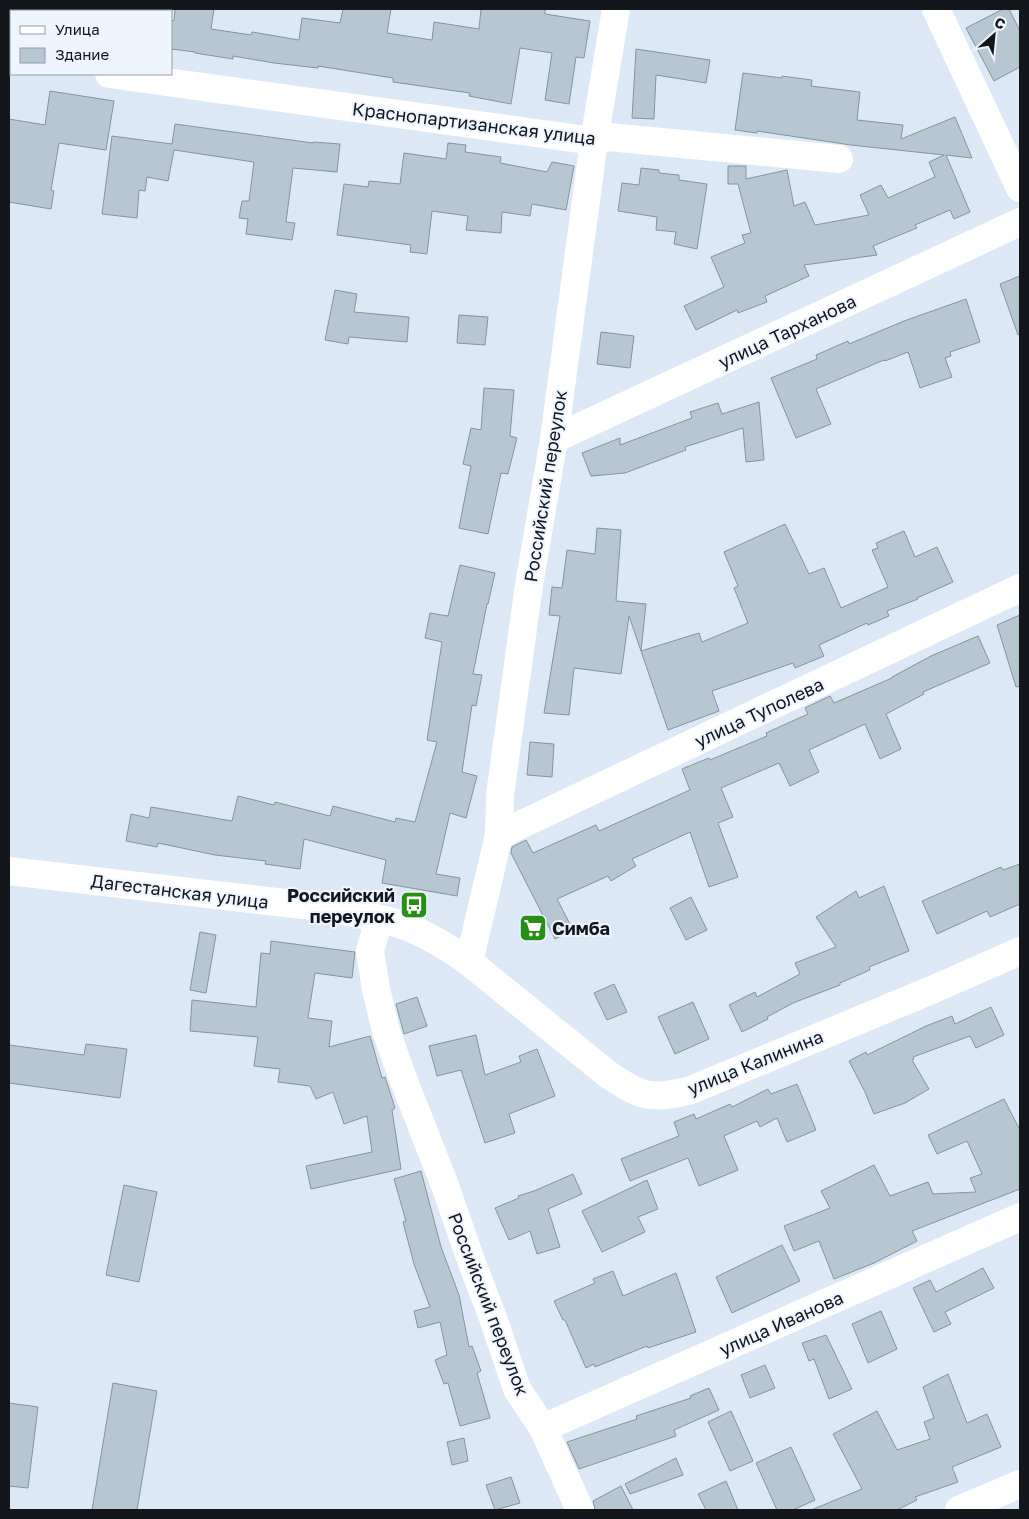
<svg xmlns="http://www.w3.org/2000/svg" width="1029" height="1519" viewBox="0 0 1029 1519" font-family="'Golos Text',sans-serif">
  <rect width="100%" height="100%" fill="#dde8f7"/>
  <!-- building -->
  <g fill="#b6c7d1" stroke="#84949d">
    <path d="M175 9H214L211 29 251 35 252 32 299 40 302 18 340 23 343 9H391L387 33 432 40 434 22 479 29 481 9H545V14L590 21 584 58 576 57 569 104 545 100 552 53 520 48 511 104 469 96 470 93 393 82V78L318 66V68L274 63 233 56V59L195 53V52L171 49V20L174 21Z"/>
    <path d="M1003 9H1009L1020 31V67L994 81 966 28Z"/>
    <path d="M636 49 710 60 706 83 656 75 654 119 632 118Z"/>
    <path d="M743 73 782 78V76L812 80 811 86 860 92 857 120 903 125 901 139 955 117 972 158 946 155 970 212 954 219 950 210 915 225 917 228 873 246 877 255 804 265 809 276 765 296 767 302 738 313 737 310 696 330 684 306 724 287 711 257 745 243 742 235 751 233 738 184H728V166H746V179L787 170 794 206 805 202 815 225 869 215 860 195 881 185 888 198 935 177 929 162 944 155 851 145 757 131V133L735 130Z"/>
    <path d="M50 91 114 101 106 150 59 143 51 190 54 191 51 209 9 202V119L45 125Z"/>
    <path d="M175 124 313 143V142L340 144 337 172 293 168 286 222 295 223 292 240 246 234 248 219 239 218 242 201H249L254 162 174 150 168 181 147 177 145 191 139 190 137 218 102 214 112 136 172 144Z"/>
    <path d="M448 143 466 145 465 152 501 157 500 163 547 172 552 162 574 166 566 210 532 204 530 216 502 212 501 233 466 230 468 216 432 211 427 254 410 252 411 245 337 235 344 184 368 187 369 181 400 184 404 153 446 159Z"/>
    <path d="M641 168 659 170V173L679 175V180L707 184 697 249 674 244 676 232 656 230 657 217 618 211 622 183 639 185Z"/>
    <path d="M1020 276V334L1018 335 1000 284Z"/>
    <path d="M335 290 357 294 354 312 409 317 407 342 349 337 348 344 325 340Z"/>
    <path d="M966 299 980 342 950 352 951 356 945 358 952 377 920 388 908 352 885 361 884 360 816 389 831 424 796 438 771 378 817 359 816 355 848 341 849 344 904 321Z"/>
    <path d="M459 315 488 317 485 345 457 343Z"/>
    <path d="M601 332 634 336 630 368 597 364Z"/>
    <path d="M484 388 514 390 510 436 517 438 508 474 501 473 488 534 459 528 471 466 463 464 471 428 481 430Z"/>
    <path d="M759 402 764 460 746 462 743 428 685 447 686 450 625 473 591 476 582 453 620 438V445L692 418 690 412 718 403 722 414Z"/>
    <path d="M785 524 809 574 824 568 841 608 888 587 872 550 878 548 876 543 904 531 915 557 937 547 953 582 917 598 918 599 887 611 889 616 868 625 867 623 819 645 824 656 795 668 793 663 712 691 719 711 668 730 641 651 699 633 702 642 748 623 734 588 738 586 724 552Z"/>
    <path d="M597 528 621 530 616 601 646 604 641 651 629 616 621 674 574 668 569 715 544 713 560 616 549 615 552 587 562 588 567 550 595 554Z"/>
    <path d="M460 565 495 573 488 604H487L473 674 482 675 476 706 472 705 462 772 477 776 466 818 450 813 436 874 460 878 457 896 382 883 386 860 304 839 300 869 265 864 266 861 215 855 158 843 157 847 126 841 131 814 149 818 151 807 232 821 238 796 274 805 275 802 330 816 333 806 395 822 396 818 415 822 437 742 427 740 442 642 425 638 430 613 448 616Z"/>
    <path d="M1020 615V686L1016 687 997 625Z"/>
    <path d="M978 636 990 663 923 692 924 694 886 714 901 749 880 759 865 724 809 750 819 772 790 786 779 763 721 788 733 817 718 823 738 877 709 887 690 832 632 859 636 866 611 881 608 876 557 899 573 930 555 939 511 853 512 847 526 840 533 853 596 825 599 831 690 790 682 769 709 758 710 760 767 736 766 733 808 714 805 708 830 696 834 703 892 678V677L931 656Z"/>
    <path d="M530 742 554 744 552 777 527 775Z"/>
    <path d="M1020 864V904L990 917 987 911 937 934 922 901 1001 867 1003 870Z"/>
    <path d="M884 886 909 951 869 967 870 970 840 983V985L793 1003 767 1017 768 1019 742 1032 729 1005 755 992 757 997 800 974 795 963 836 947 816 917 856 891 859 898Z"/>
    <path d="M691 897 707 930 686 940 670 908Z"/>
    <path d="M200 932 216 935 206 993 190 990Z"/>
    <path d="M271 941 355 952 352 978 315 973 308 1018 332 1021 329 1047 370 1036 382 1078 385 1077 395 1108 392 1110 401 1169 311 1189 306 1166 372 1152 367 1116 344 1124 333 1092 316 1099 310 1086 278 1082 280 1069 254 1066 258 1037 190 1031 192 1000 256 1007 261 953 270 954Z"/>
    <path d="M614 984 627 1012 607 1020 594 993Z"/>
    <path d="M417 997 427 1026 404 1034 396 1004Z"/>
    <path d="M693 1002 709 1039 675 1054 658 1017Z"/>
    <path d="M991 1007 1004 1035 976 1048 970 1036 913 1057 914 1059 912 1060 929 1089 905 1103 874 1114 865 1092 849 1061 866 1052 867 1055 926 1026 952 1016 955 1024Z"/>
    <path d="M476 1035 485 1075 521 1062 519 1056 537 1049 555 1096 509 1114 515 1133 485 1143 461 1070 437 1076 429 1046Z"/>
    <path d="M86 1044 127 1049 120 1098 9 1083V1045L84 1055Z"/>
    <path d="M797 1084 816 1130 787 1142 777 1118 760 1127 757 1121 724 1136 738 1170 699 1186 688 1158 630 1181 621 1159 679 1136 674 1122 694 1114 696 1119 730 1104 732 1107 768 1089 771 1094Z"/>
    <path d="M1004 1099 1020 1130V1189L912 1231 917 1241 874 1263 834 1279 819 1241 794 1251 784 1226 830 1208 821 1191 874 1165 890 1196 928 1182 933 1194 976 1192 970 1178 982 1174 967 1141 937 1154 928 1135Z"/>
    <path d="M421 1171 441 1247 459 1295 469 1347 472 1346 481 1371 477 1373 490 1418 460 1426 448 1383 444 1384 435 1360 447 1355 440 1322 418 1328 414 1311 430 1307 414 1264 403 1222 406 1221 394 1179Z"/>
    <path d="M573 1174 582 1194 548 1209 560 1247 537 1254 530 1231 509 1240 495 1208 519 1198 518 1196 534 1191Z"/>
    <path d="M647 1180 658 1209 638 1217 645 1232 602 1252 582 1211Z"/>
    <path d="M124 1185 157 1192 139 1282 106 1275Z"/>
    <path d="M782 1245 800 1281 732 1313 716 1277Z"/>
    <path d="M983 1268 994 1288 945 1312 951 1324 934 1332 913 1288 930 1280 936 1292Z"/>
    <path d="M613 1271 623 1296 676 1273 696 1332 648 1348 647 1346 595 1367 594 1364 586 1368 565 1320H563L554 1301 595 1283 593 1279Z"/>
    <path d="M881 1311 897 1349 868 1363 852 1324Z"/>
    <path d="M826 1335 852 1389 829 1399 814 1359 809 1361 802 1343Z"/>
    <path d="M765 1365 775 1388 750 1398 741 1375Z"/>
    <path d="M948 1374 967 1423 987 1414 1001 1447 952 1467 958 1482 915 1497 917 1500 897 1510H811L862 1489 833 1434 877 1411 897 1450 930 1439 924 1422 934 1418 923 1387Z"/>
    <path d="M113 1383 157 1391 137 1510H92Z"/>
    <path d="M709 1388 719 1410 674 1430 676 1436 579 1469 567 1442 637 1419 636 1416 691 1398 690 1396Z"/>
    <path d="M9 1403 38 1407 28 1488 9 1486Z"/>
    <path d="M731 1411 753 1461 730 1471 708 1422Z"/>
    <path d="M464 1438 468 1461 452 1465 447 1442Z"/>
    <path d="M791 1447 815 1500 793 1510H777L756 1463Z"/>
    <path d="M676 1458 683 1475 630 1494 625 1484Z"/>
    <path d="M511 1477 520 1503 495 1510 486 1485Z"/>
    <path d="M726 1481 738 1510H706L698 1494Z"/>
    <path d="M621 1486 633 1510H595L593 1501Z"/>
  </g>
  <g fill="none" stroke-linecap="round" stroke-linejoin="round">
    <!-- minor -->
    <g stroke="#fff" stroke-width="28">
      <path d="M936 9 1020 188"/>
      <path d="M9 60H11"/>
      <path d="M109 74 594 141 609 137 839 159"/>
      <path d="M554 439 1020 222"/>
      <path d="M499 835 1020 588"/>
      <path d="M9 871 329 908C354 914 381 917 405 926 428 935 449 948 469 962L610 1076C622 1083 636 1094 650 1095 664 1097 678 1093 691 1090L934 989 1020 951"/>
      <path d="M379 919 370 951 376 989 386 1031 404 1081 444 1183 473 1266 492 1315 517 1389 543 1428 580 1510"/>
      <path d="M469 962 499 835 500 795 529 585 554 439 594 141 616 9"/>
      <path d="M543 1428 1020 1217"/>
      <path d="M959 1510 1020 1484"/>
    </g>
  </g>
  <!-- icons -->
  <defs>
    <g id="bus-square" transform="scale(1.4375)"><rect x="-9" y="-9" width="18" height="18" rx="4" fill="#279014" stroke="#eef5fe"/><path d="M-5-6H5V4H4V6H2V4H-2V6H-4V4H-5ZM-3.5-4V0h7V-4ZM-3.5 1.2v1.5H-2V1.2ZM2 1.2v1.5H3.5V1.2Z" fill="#fff"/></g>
    <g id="supermarket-square" transform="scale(1.4375)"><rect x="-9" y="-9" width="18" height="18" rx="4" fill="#279014" stroke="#eef5fe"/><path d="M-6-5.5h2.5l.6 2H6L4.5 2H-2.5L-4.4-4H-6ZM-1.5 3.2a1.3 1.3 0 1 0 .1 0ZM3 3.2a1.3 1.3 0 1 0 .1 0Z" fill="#fff"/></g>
  </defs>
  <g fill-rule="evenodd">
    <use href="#bus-square" x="414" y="905"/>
    <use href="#supermarket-square" x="533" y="928"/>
  </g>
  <g text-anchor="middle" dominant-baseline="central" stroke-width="4" stroke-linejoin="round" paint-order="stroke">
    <!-- street labels -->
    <g font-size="18" fill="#13171c" stroke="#eef5fe">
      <text transform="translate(474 123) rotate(7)">Краснопартизанская улица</text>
      <text transform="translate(787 331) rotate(-25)">улица Тарханова</text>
      <text transform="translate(545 486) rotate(-81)">Российский переулок</text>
      <text transform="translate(759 712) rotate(-25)">улица Туполева</text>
      <text transform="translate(180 891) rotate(7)">Дагестанская улица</text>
      <text transform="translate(755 1062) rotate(-22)">улица Калинина</text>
      <text transform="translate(489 1304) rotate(69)">Российский переулок</text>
      <text transform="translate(781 1323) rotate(-24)">улица Иванова</text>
    </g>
    <!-- poi labels -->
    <g font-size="18" font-weight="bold" fill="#13171c" stroke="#eef5fe" text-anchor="end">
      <text x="395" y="895">Российский<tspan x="395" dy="21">переулок</tspan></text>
      <text x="552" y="928" text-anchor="start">Симба</text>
    </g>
  </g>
  <!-- border -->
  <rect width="1029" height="1519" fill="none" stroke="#13171c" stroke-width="20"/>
  <!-- legend -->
  <rect x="10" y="10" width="162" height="65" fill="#eef5fe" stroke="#969ca4"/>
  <rect x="20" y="26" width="25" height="8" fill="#ffffff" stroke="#969ca4"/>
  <text x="55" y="35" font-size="15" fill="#13171c">Улица</text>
  <rect x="20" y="48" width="25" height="15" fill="#b6c7d1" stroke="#969ca4"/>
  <text x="55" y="60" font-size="15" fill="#13171c">Здание</text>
  <!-- north arrow -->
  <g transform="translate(994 35) rotate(27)" stroke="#eef5fe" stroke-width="4" paint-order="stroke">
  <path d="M0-4L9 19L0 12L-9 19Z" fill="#13171c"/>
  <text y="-8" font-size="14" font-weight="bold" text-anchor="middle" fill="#13171c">С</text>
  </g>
</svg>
